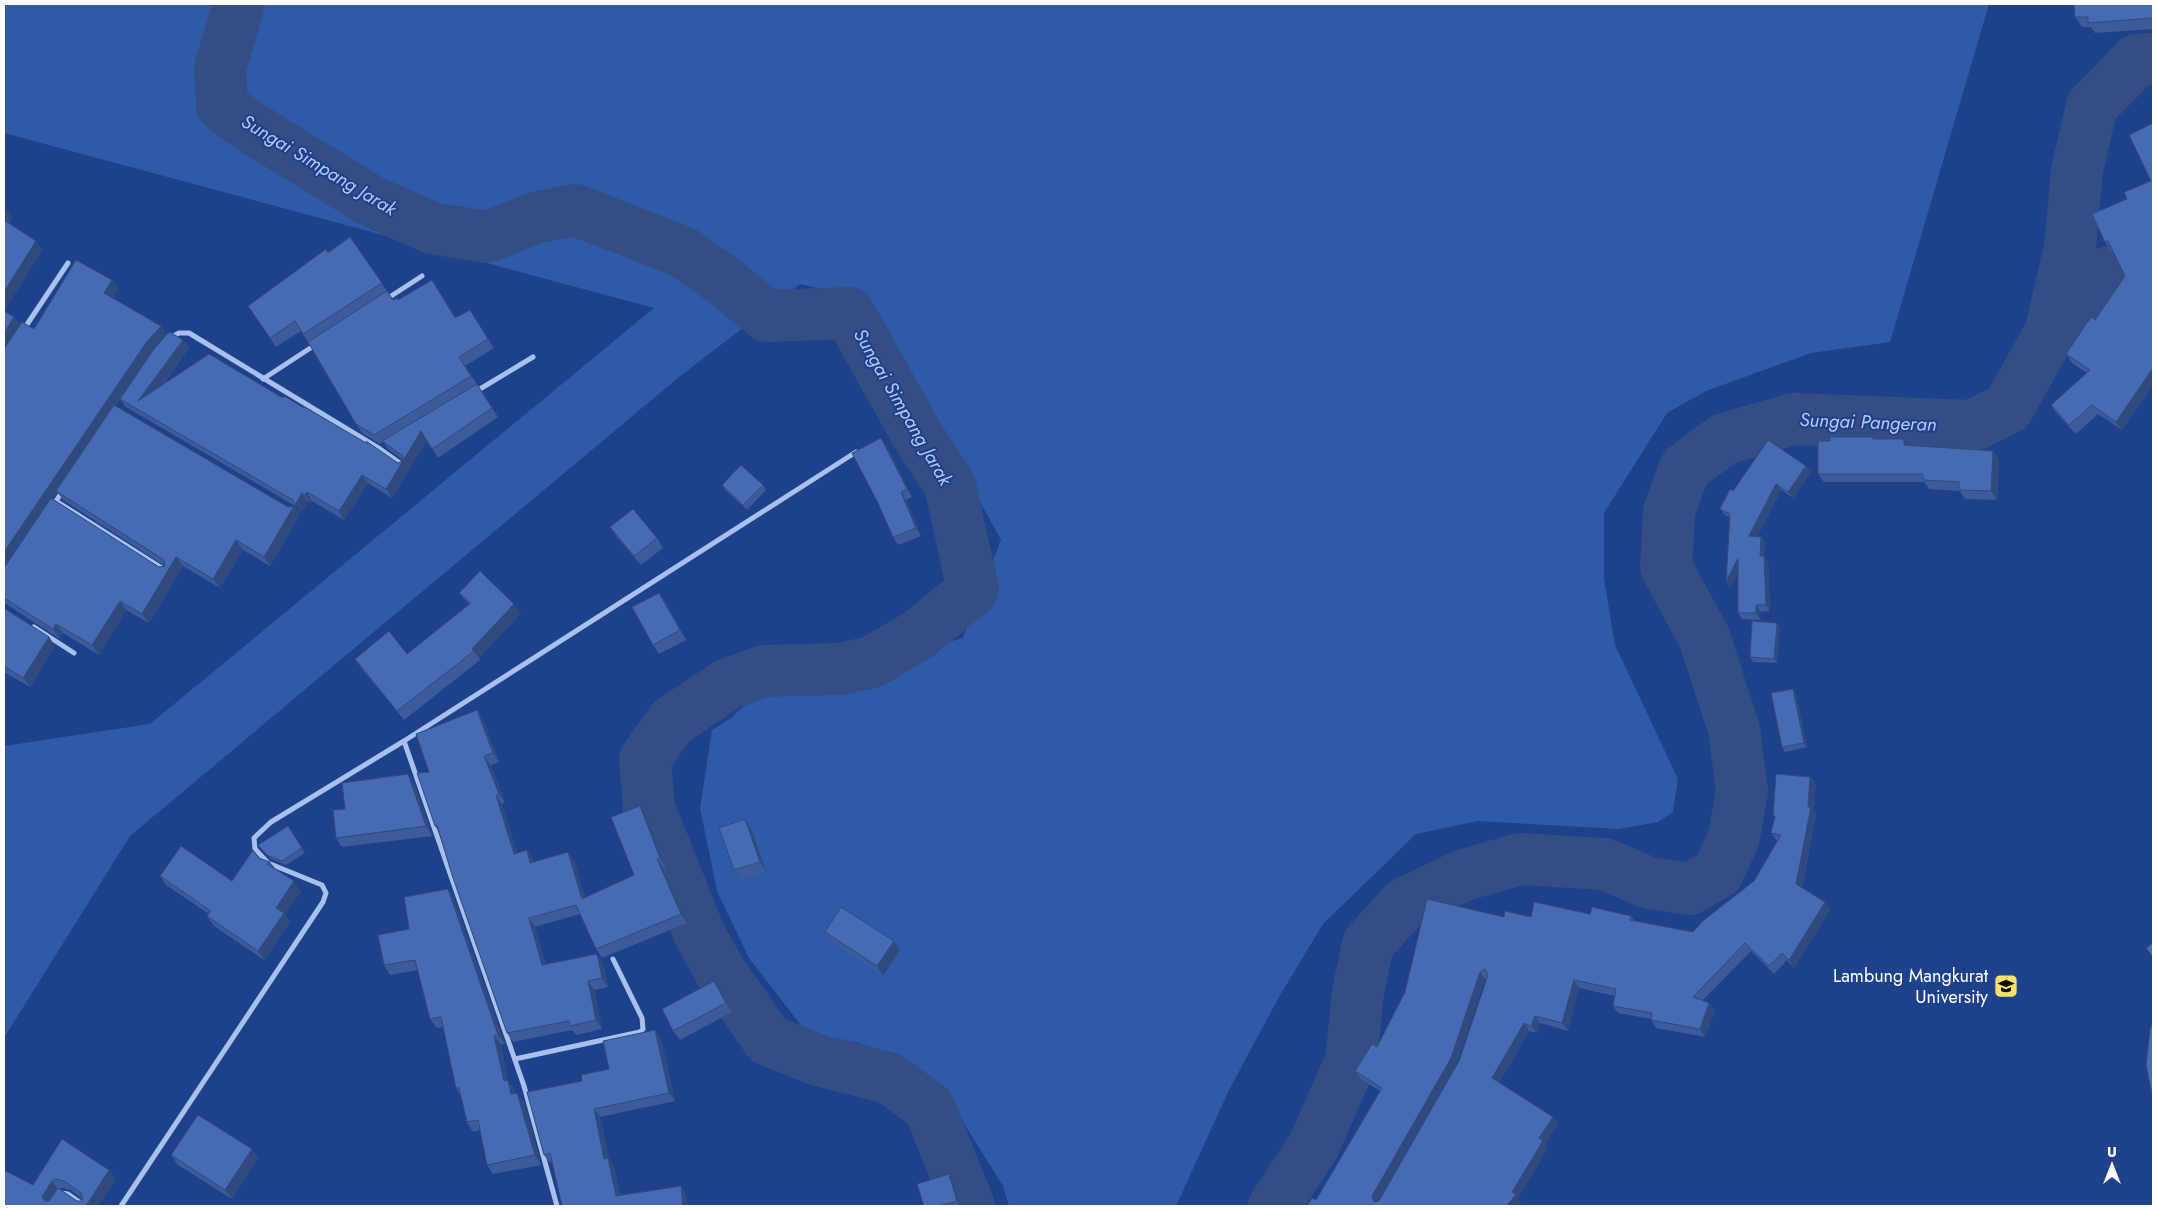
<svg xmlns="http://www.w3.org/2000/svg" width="2157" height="1210" viewBox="0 0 2157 1210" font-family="Jost,sans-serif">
  <rect width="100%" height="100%" fill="#1e418c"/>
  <!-- green -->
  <path fill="#3159a9" d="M4 4H1989L1890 342 1811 353 1706 391 1667 413 1604 513V579L1615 645 1678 779 1673 812 1658 822 1618 829 1478 821 1416 834 1323 924 1279 997 1229 1090 1176 1206H1009L1003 1186 943 1090 860 1043 807 1033 749 958 717 891 700 808 712 730 731 718 758 693 963 638 1001 540 869 300 800 284 679 377 130 836 4 1038V746L150 724 654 308 4 133Z"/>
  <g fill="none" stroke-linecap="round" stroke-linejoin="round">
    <!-- river -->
    <g stroke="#344e85" stroke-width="52">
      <path d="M237 4 238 7 220 69 222 106 252 128 371 201 432 228 486 237 539 217 575 210 683 252 724 281 767 316 849 313 919 438 950 485 973 590 918 635 872 662 840 669 764 671 728 684 672 721 645 759 649 808 699 933 720 971 768 1040 818 1060 889 1078 929 1107 969 1206"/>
      <path d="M2052 332 2105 273 2153 264"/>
      <path d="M1274 1206 1313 1147 1351 1061 1358 992 1368 944 1405 903 1464 875 1520 859 1605 864 1649 883 1690 889 1718 873 1734 837 1742 791 1734 729 1704 637 1666 567 1669 511 1685 468 1724 439 1793 419 1972 426 2008 408 2050 333 2070 248 2077 170 2092 106 2137 60 2153 59"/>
    </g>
    <!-- minor -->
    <g stroke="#aac0ec" stroke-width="5">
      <path d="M385 300 422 276"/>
      <path d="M24 329 68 263"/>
      <path d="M170 338 179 333H189L380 449 404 466"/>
      <path d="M263 379 315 345"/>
      <path d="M475 392 533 357"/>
      <path d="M56 501 165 570"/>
      <path d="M53 506 63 490"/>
      <path d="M34 627 74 653"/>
      <path d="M515 1059 640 1032 643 1029 642 1018 613 959"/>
      <path d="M60 1193 68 1194 85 1206"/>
      <path d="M121 1206 323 902 326 893 322 885 268 863 255 849 254 838 271 822 404 741"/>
      <path d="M557 1206 524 1086 404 741 856 452"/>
    </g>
  </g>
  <!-- wall -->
  <g fill="#3c5b9a" fill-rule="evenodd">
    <path d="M2153 4V29L2095 33 2091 27H2082L2075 17Z"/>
    <path d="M2153 123V386L2122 430 2098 414 2076 434 2057 414 2051 405 2087 373 2072 363 2066 354 2095 320 2125 276 2113 250 2111 251 2105 242 2127 199 2151 181Z"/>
    <path d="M350 237 393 300H398L438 289 456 318 470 310 494 348 465 366 498 417 438 458 427 440 392 498 368 483 344 520 312 501 311 503 308 501 301 513 297 507 126 407 120 399 116 406 288 507 294 506 300 515 270 566 243 550 220 588 183 566 149 623 126 610 99 655 63 633 60 639 6 604H4V311L14 317 20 325 34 329 112 280 118 289 113 298 161 326 167 334 183 340 189 348 162 386 283 398 398 463 403 460 388 449 383 442 380 444 362 433 356 424 308 342 301 331 276 347 248 306ZM57 492 63 500 165 566 159 567 52 499Z"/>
    <path d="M1873 437 1874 439 1908 445 1999 459 1997 500 1965 499 1960 491 1929 489 1924 482H1824L1818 474 1830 441Z"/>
    <path d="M887 446 912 497 906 500 921 536 898 545 893 537Z"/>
    <path d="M1811 472 1793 498 1781 490 1757 537H1761L1765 543 1764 557 1768 562 1770 611 1761 612 1760 620 1742 619 1738 613V573L1730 588V518L1725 515 1720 509 1733 491Z"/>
    <path d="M722 485H763L766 490 747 510 725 490Z"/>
    <path d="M610 527 657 538 663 548 641 565 616 536Z"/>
    <path d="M459 593 521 613 479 658 480 660 404 720 361 668 355 659 407 654 469 604Z"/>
    <path d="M666 602 686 640 659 654 653 645Z"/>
    <path d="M4 608 49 637 55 646 30 687 4 672Z"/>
    <path d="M1780 627 1777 663 1753 662 1750 657Z"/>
    <path d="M1793 689 1796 694 1807 747 1785 752 1782 747Z"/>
    <path d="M477 710 483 719 499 762 491 765 505 803 502 804 517 853 533 859 534 862 574 860 585 897 634 875 646 815 666 867 663 868 687 923 602 958 596 949 580 914 535 927 546 965 603 963 608 987 594 990 602 1029 576 1035 572 1030 513 1042 507 1033 439 832 435 826 429 772Z"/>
    <path d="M408 774 414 784 432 836 342 847 336 838 345 809Z"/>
    <path d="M1776 774 1810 777 1816 785 1813 810 1816 815 1802 888 1825 902 1830 910 1794 968 1787 960 1774 974 1751 951 1703 1000 1709 1003 1715 1010 1705 1037 1656 1028 1651 1020V1019L1618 1013 1613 1006 1615 996 1579 988 1568 1031 1540 1023 1537 1033 1529 1031 1499 1083 1553 1117 1558 1125 1545 1144 1548 1148 1518 1198 1521 1202 1518 1206H1307L1312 1198 1316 1200 1380 1091 1361 1079 1355 1071 1372 1044 1377 1047 1405 992 1427 899 1504 917 1505 911 1531 917 1534 902 1590 914 1592 907 1631 916 1634 921 1693 932 1704 920 1754 881 1777 841 1771 833 1775 817 1773 815ZM1485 979H1487L1459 1061 1379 1201 1456 1065Z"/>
    <path d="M288 826 305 853 286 865 271 859 258 845Z"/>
    <path d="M751 828 766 871 741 880 734 870Z"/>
    <path d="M259 858 270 862 275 868 301 891 285 914 290 922 264 960 214 926 207 916 209 914 166 885 160 876 232 881Z"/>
    <path d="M448 889 454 899 505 1044 501 1045 508 1081 514 1089 515 1094 524 1102 541 1165 493 1174 487 1165 480 1130 473 1132 467 1122 461 1097 456 1088 443 1027 437 1028 430 1019 418 970 390 975 384 965 409 929Z"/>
    <path d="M825 932 900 950 883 976 831 942Z"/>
    <path d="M714 981 721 991 732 1012 680 1040 673 1031Z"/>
    <path d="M661 1038 675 1101 600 1117 609 1159 614 1166 620 1195 681 1186 686 1195 688 1206H562L552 1162 550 1163 544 1155 582 1081 609 1069Z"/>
    <path d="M62 1139 116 1179 98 1206H4L33 1185ZM62 1188 71 1190 82 1199 81 1201H77L59 1189Z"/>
    <path d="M252 1149 258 1158 232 1199 178 1165 171 1155Z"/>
    <path d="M949 1174 953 1179 960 1206H924Z"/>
  </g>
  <!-- shaded-wall -->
  <g fill="#314a7d">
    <path d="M6 209 13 218 7 227 4 222V213Z"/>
    <path d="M36 241 43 250 4 311V292Z"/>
    <path d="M112 280 118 289 111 302 104 293Z"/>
    <path d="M432 280 438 289 461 327 455 318Z"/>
    <path d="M14 317 21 327 4 352V333Z"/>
    <path d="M161 326 168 335 152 353 53 498 4 571V552L146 343Z"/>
    <path d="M183 340 189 348 144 409 138 401Z"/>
    <path d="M2153 368V386L2122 430 2116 422Z"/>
    <path d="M421 431 427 440 392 498 386 489Z"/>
    <path d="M881 438 887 446 912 497 907 489Z"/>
    <path d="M1904 439 1910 447 1904 445Z"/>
    <path d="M1993 451 1999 459 1997 500 1991 491Z"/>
    <path d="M1806 466 1811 472 1793 498 1788 492Z"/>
    <path d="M362 475 368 483 344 520 339 511Z"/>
    <path d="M1776 484 1781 490 1754 543 1749 536Z"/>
    <path d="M307 492 312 501 311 503 305 495Z"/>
    <path d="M901 492 906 500 921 536 916 528Z"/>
    <path d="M302 493 308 501 301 513 295 505Z"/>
    <path d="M294 506 300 515 270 566 264 557Z"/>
    <path d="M1761 537 1765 543 1764 557 1768 562 1770 611 1766 605 1760 556Z"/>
    <path d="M236 540 243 550 220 588 213 579Z"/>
    <path d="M176 557 183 566 149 623 142 614Z"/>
    <path d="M1738 558 1742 565 1730 588 1726 582Z"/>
    <path d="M659 593 666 602 686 640 680 630Z"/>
    <path d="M120 601 126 610 99 655 92 645Z"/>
    <path d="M514 604 521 613 479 658 472 649Z"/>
    <path d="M1756 605 1761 612 1760 620 1756 613Z"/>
    <path d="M1777 623 1780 627 1777 663 1774 659Z"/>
    <path d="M56 624 63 633 60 639 53 629Z"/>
    <path d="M49 637 55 646 30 687 23 678Z"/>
    <path d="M1793 689 1796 694 1807 747 1804 743Z"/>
    <path d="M477 710 483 719 499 762 493 753Z"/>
    <path d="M484 756 491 765 505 803 499 794Z"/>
    <path d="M408 774 414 784 432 836 426 826Z"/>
    <path d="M1810 777 1816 785 1813 810 1816 815 1801 892 1796 884 1808 807Z"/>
    <path d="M496 795 502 804 520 863 514 854Z"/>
    <path d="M640 806 646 815 666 867 660 858Z"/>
    <path d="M745 819 751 828 766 871 760 862Z"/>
    <path d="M527 850 533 859 536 872 530 863Z"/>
    <path d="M568 852 574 860 589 908 582 899Z"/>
    <path d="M657 859 663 868 687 923 681 914Z"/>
    <path d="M294 881 301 891 285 914 290 922 264 960 258 951 276 908Z"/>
    <path d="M448 889 454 899 505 1044 498 1035Z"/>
    <path d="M1825 902 1830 910 1794 968 1789 960Z"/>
    <path d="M529 918 535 927 548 974 542 965Z"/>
    <path d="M894 941 900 950 883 976 877 966Z"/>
    <path d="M597 954 603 963 608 987 602 978Z"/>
    <path d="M1480 972 1485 979 1456 1065 1377 1204 1374 1202 1372 1196Z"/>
    <path d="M1574 980 1579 988 1568 1031 1562 1023Z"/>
    <path d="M588 981 594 990 602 1029 596 1020Z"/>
    <path d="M714 981 721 991 732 1012 726 1003Z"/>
    <path d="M1709 1003 1715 1010 1705 1037 1700 1029Z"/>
    <path d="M1535 1016 1540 1023 1537 1033 1531 1026Z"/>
    <path d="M1524 1023 1529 1031 1497 1086 1492 1078Z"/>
    <path d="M655 1030 661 1038 675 1101 669 1093Z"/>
    <path d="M494 1036 501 1045 508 1081 514 1089 517 1104 511 1094 504 1081Z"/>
    <path d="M517 1093 524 1102 541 1165 535 1155Z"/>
    <path d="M594 1109 600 1117 609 1159 614 1166 621 1204 616 1196 604 1159Z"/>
    <path d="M1553 1117 1558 1125 1545 1144 1548 1148 1518 1198 1521 1202 1518 1206H1507L1512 1192 1539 1138Z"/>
    <path d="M252 1149 258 1158 232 1199 225 1190Z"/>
    <path d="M109 1170 116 1179 98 1206H86Z"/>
    <path d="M949 1174 953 1179 960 1206 957 1201Z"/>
    <path d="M52 1181 58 1190 49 1206 42 1197Z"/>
    <path d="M681 1186 686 1195 688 1206H683Z"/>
  </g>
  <!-- building -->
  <g fill="#466ab3" stroke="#314a7d" fill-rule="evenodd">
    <path d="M2074 4H2153V18L2088 23V17H2075Z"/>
    <path d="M2153 123V368L2116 422 2092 405 2069 425 2051 405 2090 370 2066 354 2091 317 2095 320 2125 276 2108 241 2105 242 2092 214 2127 199 2124 192 2151 181 2129 135Z"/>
    <path d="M4 220 36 241 4 292Z"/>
    <path d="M350 237 382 283 303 334 295 321 270 338 248 306 326 249 328 253Z"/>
    <path d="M76 260 112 280 104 293 161 326 146 343 4 552V349L22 322 34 329Z"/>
    <path d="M432 280 455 318 470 310 488 339 459 357 471 376 374 435 356 424 308 342 387 291 393 300 397 298 398 300Z"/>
    <path d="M4 311 14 317 4 333Z"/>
    <path d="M170 332 183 340 138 401 209 354 283 398 284 396 304 408 303 406 368 444 366 441 398 463 403 461V456L382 441 477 384 492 408 432 449 421 431 386 489 362 475 339 511 307 492 305 495 302 493 295 505 293 500 120 399 154 349 167 334Z"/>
    <path d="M114 405 288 507 294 506 264 557 236 540 213 579 176 557 142 614 120 601 92 645 56 624 53 629 4 598V568L51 498 159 567 165 566 164 560 56 491Z"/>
    <path d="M1830 437H1873V439H1904V445L1993 451 1991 491 1959 490V482L1923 480V474H1818V441H1830Z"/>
    <path d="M881 438 907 489 901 492 916 528 893 537 878 503 852 453Z"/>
    <path d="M1768 440 1806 466 1788 492 1776 484 1749 536 1761 537 1760 556H1764L1766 605H1756V613H1738V558L1726 582 1730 514 1720 509 1730 489 1733 491Z"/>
    <path d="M741 465 763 485 743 505 722 485Z"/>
    <path d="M633 509 657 538 634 556 610 527Z"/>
    <path d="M480 571 514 604 472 649 474 651 397 711 355 659 389 631 407 654 471 603 459 593Z"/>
    <path d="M659 593 680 630 653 645 632 607Z"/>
    <path d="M4 608 49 637 23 678 4 666Z"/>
    <path d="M1752 621 1777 623 1774 659 1750 657Z"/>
    <path d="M1793 689 1804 743 1782 747 1771 693Z"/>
    <path d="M477 710 493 753 484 756 499 794 496 795 514 854 527 850 530 863 568 852 582 899 634 875 611 817 640 806 660 858 657 859 681 914 596 949 576 905 529 918 542 965 597 954 602 978 588 981 596 1020 570 1026 569 1021 507 1033 452 875 437 825 435 826 417 773 429 772 416 734Z"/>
    <path d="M408 774 426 826 336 838 333 810 345 809 342 783Z"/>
    <path d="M1776 774 1810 777 1808 807H1811L1796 884 1825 902 1789 960 1782 953 1769 966 1745 943 1693 997 1709 1003 1700 1029 1651 1020 1652 1013 1613 1006 1616 989 1574 980 1562 1023 1535 1016 1531 1026 1524 1023 1492 1078 1553 1117 1539 1138 1543 1141 1512 1192 1516 1194 1507 1206H1307L1312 1198 1316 1200 1382 1088 1355 1071 1372 1044 1377 1047 1405 992 1427 899 1504 917 1505 911 1531 917 1534 902 1590 914 1592 907 1631 916 1630 920 1693 932 1704 920 1754 881 1781 835 1771 833 1775 816 1773 815ZM1485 969 1488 975 1459 1061 1379 1201 1374 1202 1372 1196 1451 1058 1480 972Z"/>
    <path d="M745 819 760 862 734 870 719 828Z"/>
    <path d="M288 826 302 848 282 861 267 855 258 845Z"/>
    <path d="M181 846 232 881 253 850 259 858 270 862 267 864 294 881 276 908 284 913 258 951 207 916 211 911 160 876Z"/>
    <path d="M448 889 498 1035 494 1036 504 1081 508 1080 511 1094 517 1093 535 1155 487 1165 478 1120 467 1122 459 1088H456L441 1017 430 1019 415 960 384 965 378 935 409 929 404 897Z"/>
    <path d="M841 907 894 941 877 966 825 932Z"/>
    <path d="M2153 943V957L2146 948Z"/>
    <path d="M714 981 726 1003 673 1031 662 1009Z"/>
    <path d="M2153 1022V1099L2146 1065 2150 1029Z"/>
    <path d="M655 1030 669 1093 594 1109 604 1159 608 1158 616 1196 681 1186 683 1206H562L550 1153 544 1155 527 1092 582 1081 581 1075 609 1069 603 1041Z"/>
    <path d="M198 1115 252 1149 225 1190 171 1155Z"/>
    <path d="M62 1139 109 1170 86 1206H4V1170L33 1185ZM56 1179 64 1181 81 1193 83 1198 81 1201H77L58 1188 49 1201H45L42 1197 52 1181Z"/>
    <path d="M949 1174 957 1201 939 1206H924L917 1184Z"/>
  </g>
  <!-- icons -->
  <defs>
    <g id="university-square" transform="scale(1.25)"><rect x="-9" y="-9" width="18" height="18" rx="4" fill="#fbe269" stroke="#1e418c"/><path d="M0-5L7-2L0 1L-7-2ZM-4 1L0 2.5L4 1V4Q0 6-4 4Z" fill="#111"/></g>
  </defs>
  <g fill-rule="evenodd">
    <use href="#university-square" x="2006" y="986"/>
  </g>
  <g text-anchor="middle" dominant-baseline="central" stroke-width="4" stroke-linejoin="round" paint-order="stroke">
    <!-- poi labels -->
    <g font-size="18" fill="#fff" stroke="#1e418c" text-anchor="end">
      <text x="1988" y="976">Lambung Mangkurat<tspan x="1988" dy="21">University</tspan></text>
    </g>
    <!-- water labels -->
    <g font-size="19" font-style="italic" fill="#b6cbf3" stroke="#1e418c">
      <text transform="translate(319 165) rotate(31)">Sungai Simpang Jarak</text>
      <text transform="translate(903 407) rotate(60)">Sungai Simpang Jarak</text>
      <text transform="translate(1868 422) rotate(2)">Sungai Pangeran</text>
    </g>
  </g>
  <!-- border -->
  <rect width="2157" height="1210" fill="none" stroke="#ffffff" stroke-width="10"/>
  <!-- north arrow -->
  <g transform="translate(2112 1165)" stroke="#1e418c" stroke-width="4" paint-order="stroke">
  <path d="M0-4L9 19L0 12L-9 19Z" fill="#ffffff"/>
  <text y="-8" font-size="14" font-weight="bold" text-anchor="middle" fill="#ffffff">U</text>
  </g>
</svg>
